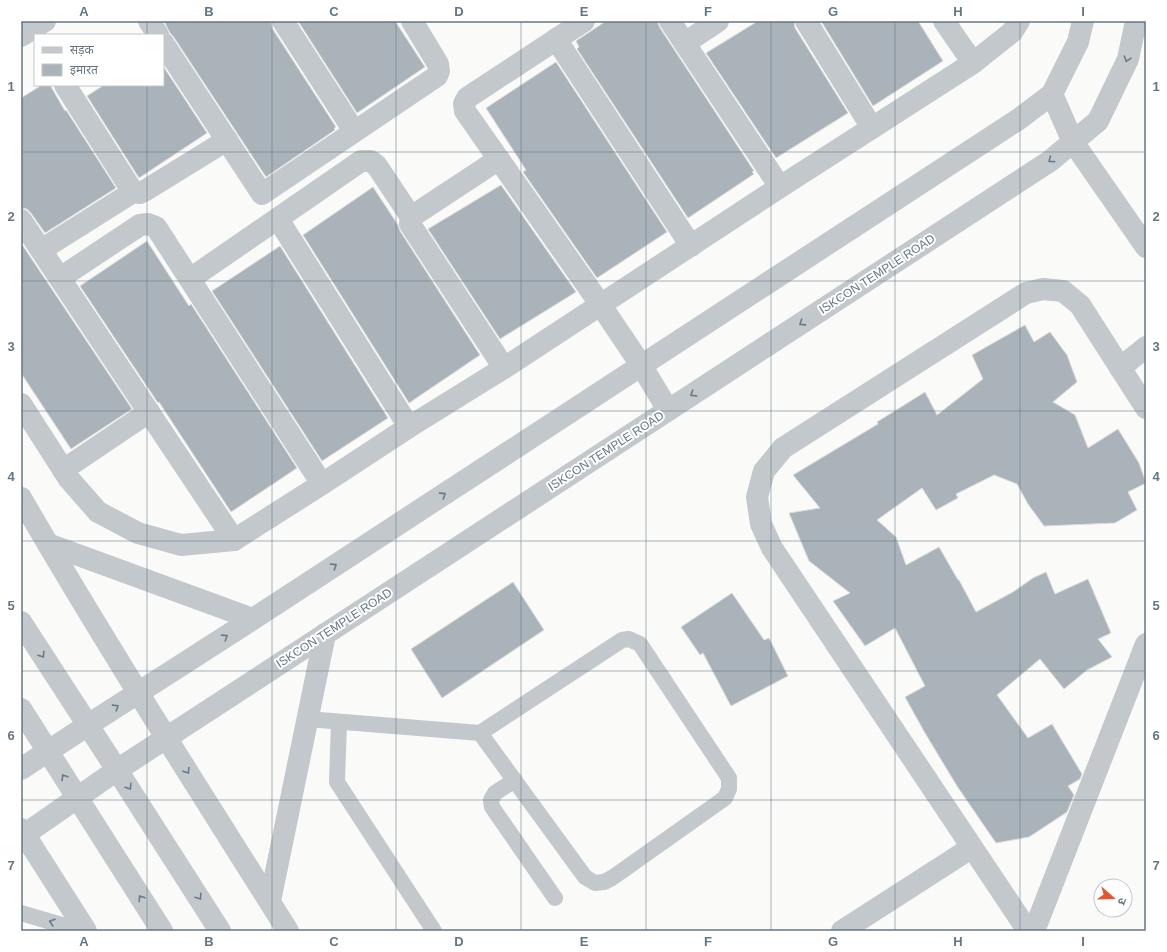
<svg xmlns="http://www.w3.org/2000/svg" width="1167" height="952" viewBox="0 0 1167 952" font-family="Arial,'Noto Sans Devanagari',sans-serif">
  <rect width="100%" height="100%" fill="#fafaf8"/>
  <!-- building -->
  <g fill="#aab3b9" stroke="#dcdcda">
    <path d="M164 21H271L272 28 336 127 334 128 335 130 266 177 173 36 170 33Z"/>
    <path d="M298 21H395L425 67 357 113Z"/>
    <path d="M606 21H657L660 28 754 171 752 172 754 174 688 218 577 49 579 47 576 41Z"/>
    <path d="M758 21H794L795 28 848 113 776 158 706 53Z"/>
    <path d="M821 21H918L943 61 873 106Z"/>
    <path d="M556 62 667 232 597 278 523 172 526 170 486 108Z"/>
    <path d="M163 66 207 133 139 178 87 96 104 85H163Z"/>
    <path d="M42 85H50L65 111 66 110 116 188 45 233 31 213 27 209 21 208V98Z"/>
    <path d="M501 185 576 292 500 339 428 229Z"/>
    <path d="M373 187 398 225 400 231 480 355 409 403 303 235Z"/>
    <path d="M147 241 189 306 191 304 297 468 231 512 159 402 158 403 80 286Z"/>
    <path d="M21 243 132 409 71 449 21 373Z"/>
    <path d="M280 246 388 418 322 461 212 291Z"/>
    <path d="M1025 325 1034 342 1050 332 1067 355 1077 382 1053 402 1075 415 1088 448 1118 429 1139 463 1146 483 1128 492 1137 510 1115 523 1044 526 1028 504 1017 484 994 475 956 494 958 498 936 510 922 488 877 520 896 537 906 565 939 547 958 580H959L976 612 1013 592 1033 578 1046 572 1055 594 1088 579 1111 633 1098 639 1112 657 1087 670 1064 689 1040 659 997 695 1028 738 1052 724 1082 774 1080 779 1068 786 1074 795 1067 812 1029 837 996 843 957 786 925 733 905 697 925 686 895 628 865 646 833 601 850 593 809 561 789 513 820 508 793 475 878 424 877 422 925 392 937 415 983 379 972 355Z"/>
    <path d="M513 582 544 630 442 698 411 649Z"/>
    <path d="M732 593 764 640 769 638 788 676 731 706 703 653 700 655 681 627Z"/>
  </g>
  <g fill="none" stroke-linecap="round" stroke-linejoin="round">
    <!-- service -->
    <g stroke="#c3c8cc" stroke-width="16">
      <path d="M307 719 480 733 622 640 629 639 640 644 729 778V789L725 798 612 878 604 882 595 883 585 877 480 733"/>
      <path d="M339 722 337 782 434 931"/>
      <path d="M515 780 495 793 491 800 492 807 555 898"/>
      <path d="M21 913 82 931"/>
    </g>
    <!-- minor -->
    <g stroke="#c3c8cc" stroke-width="22">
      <path d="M149 21 158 35"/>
      <path d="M283 21 354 131"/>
      <path d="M584 21 467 98 464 104 465 111 600 304 641 365 668 410"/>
      <path d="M670 21 780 187"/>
      <path d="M806 21 872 128"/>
      <path d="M944 21 973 63"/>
      <path d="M21 36 45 21"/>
      <path d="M556 39 691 246"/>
      <path d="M163 43 262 194 437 76 439 71 438 64 412 21"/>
      <path d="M685 43 718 21"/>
      <path d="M65 85 133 192 140 193 146 190 227 140"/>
      <path d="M1052 94 1073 142 1146 247"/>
      <path d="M499 159 411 217 410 224 504 368"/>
      <path d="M278 219 409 427"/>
      <path d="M21 220 234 540"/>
      <path d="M41 250 133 192"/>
      <path d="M60 278 140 225 148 224 156 227 322 484"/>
      <path d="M190 279 361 161H371L377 166 411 217"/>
      <path d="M1120 368 1146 347"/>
      <path d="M21 404 69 479 98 512 138 533 181 545 234 540 322 484 409 427 504 368 780 187 973 63 1012 32 1019 21"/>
      <path d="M63 470 149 412"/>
      <path d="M21 498C106 645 198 788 288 931"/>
      <path d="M48 544 253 619"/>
      <path d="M21 769 88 725 253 619 1019 119 1052 94 1078 42 1083 21"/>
      <path d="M21 829 86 931"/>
      <path d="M21 837 117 770 1050 161 1098 121 1128 59 1136 21"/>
      <path d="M270 901 325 634"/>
      <path d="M842 931 971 848"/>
      <path d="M1028 931 772 548 761 524 757 497 764 471 783 448 1026 293 1043 289 1063 291 1080 305 1146 408"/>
      <path d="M1034 931 1146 644"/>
    </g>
    <!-- tertiary -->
    <g stroke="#c3c8cc" stroke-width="22">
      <path d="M21 622 117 770 220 931"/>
      <path d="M21 709 162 931"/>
    </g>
  </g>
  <!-- one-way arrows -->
  <defs><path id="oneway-chevron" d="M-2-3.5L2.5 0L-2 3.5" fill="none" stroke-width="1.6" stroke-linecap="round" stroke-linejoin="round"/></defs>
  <g stroke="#6a7a87">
    <use href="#oneway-chevron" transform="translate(1127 59) rotate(109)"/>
    <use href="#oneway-chevron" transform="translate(1051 160) rotate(143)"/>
    <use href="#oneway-chevron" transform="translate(802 323) rotate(147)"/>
    <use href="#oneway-chevron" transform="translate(693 394) rotate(147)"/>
    <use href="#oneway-chevron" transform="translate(443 495) rotate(-33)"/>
    <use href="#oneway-chevron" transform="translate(334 566) rotate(-33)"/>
    <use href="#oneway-chevron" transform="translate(225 637) rotate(-33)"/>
    <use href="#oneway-chevron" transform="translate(42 655) rotate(57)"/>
    <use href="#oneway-chevron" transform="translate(116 707) rotate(-32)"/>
    <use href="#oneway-chevron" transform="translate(187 771) rotate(58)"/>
    <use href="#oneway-chevron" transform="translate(64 777) rotate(-122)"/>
    <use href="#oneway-chevron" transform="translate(129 787) rotate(57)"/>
    <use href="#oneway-chevron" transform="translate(199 897) rotate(57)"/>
    <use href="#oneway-chevron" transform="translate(141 898) rotate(-123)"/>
    <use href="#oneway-chevron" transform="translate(52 922) rotate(-163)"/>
  </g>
  <!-- grid -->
  <path fill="none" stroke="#657683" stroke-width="1" stroke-opacity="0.55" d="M147 21V35M272 21V931M396 21V931M521 21V931M646 21V931M771 21V931M895 21V931M1020 21V931M147 85V931M21 152H1146M21 281H1146M21 411H1146M21 541H1146M21 671H1146M21 800H1146"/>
  <g text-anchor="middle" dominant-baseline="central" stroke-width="4" stroke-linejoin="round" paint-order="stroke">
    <!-- street labels -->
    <g font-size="12" fill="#657683" stroke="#fff">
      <text transform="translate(877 274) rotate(-33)">ISKCON TEMPLE ROAD</text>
      <text transform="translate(606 451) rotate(-33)">ISKCON TEMPLE ROAD</text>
      <text transform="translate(334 628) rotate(-33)">ISKCON TEMPLE ROAD</text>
    </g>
  </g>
  <!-- border -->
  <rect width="1167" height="952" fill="none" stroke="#ffffff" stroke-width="44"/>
  <!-- legend -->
  <rect x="34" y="34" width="130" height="52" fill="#ffffff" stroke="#c1c8cd"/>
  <rect x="42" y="47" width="20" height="6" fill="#c3c8cc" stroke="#c1c8cd"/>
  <text x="70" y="54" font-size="12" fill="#657683">सड़क</text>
  <rect x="42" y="64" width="20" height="12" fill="#aab3b9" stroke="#c1c8cd"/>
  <text x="70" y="74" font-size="12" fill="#657683">इमारत</text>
  <!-- north arrow -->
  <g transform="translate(1113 898) rotate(110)"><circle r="19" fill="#ffffff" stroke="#c1c8cd"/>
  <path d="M0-3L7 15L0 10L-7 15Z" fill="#e4572e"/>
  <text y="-6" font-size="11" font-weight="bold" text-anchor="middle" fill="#657683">उ</text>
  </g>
  <rect x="22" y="22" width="1123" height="908" fill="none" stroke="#657683" stroke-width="1.5"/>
  <g font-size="13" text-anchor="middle" font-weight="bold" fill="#657683">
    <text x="84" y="16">A</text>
    <text x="209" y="16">B</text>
    <text x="334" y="16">C</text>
    <text x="459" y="16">D</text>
    <text x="584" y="16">E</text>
    <text x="708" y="16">F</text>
    <text x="833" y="16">G</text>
    <text x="958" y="16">H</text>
    <text x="1083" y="16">I</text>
    <text x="11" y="91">1</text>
    <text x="1156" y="91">1</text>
    <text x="11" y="221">2</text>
    <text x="1156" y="221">2</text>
    <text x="11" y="351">3</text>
    <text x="1156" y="351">3</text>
    <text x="11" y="481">4</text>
    <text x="1156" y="481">4</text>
    <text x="11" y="610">5</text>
    <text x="1156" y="610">5</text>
    <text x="11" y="740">6</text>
    <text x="1156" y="740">6</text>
    <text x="11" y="870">7</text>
    <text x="1156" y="870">7</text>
    <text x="84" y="946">A</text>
    <text x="209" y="946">B</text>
    <text x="334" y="946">C</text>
    <text x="459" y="946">D</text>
    <text x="584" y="946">E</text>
    <text x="708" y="946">F</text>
    <text x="833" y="946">G</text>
    <text x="958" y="946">H</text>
    <text x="1083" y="946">I</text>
  </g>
</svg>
